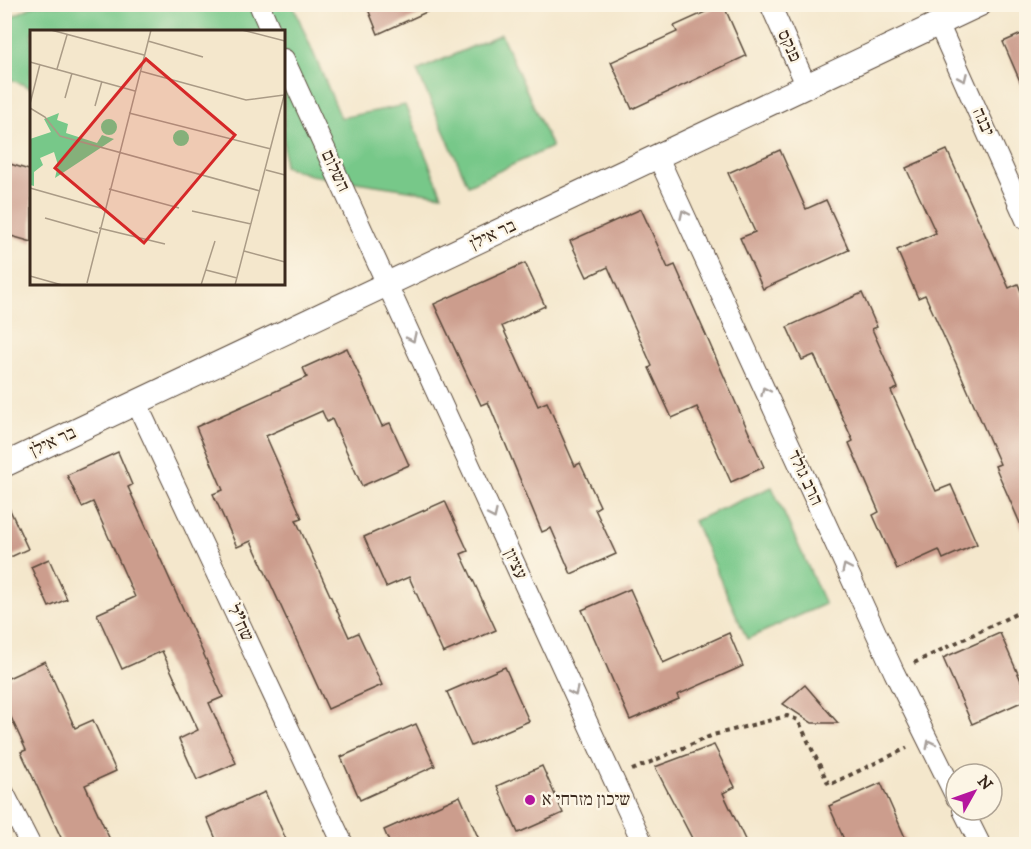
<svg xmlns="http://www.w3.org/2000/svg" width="1031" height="849" viewBox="0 0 1031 849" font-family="'IM FELL DW Pica','Frank Ruhl Libre',serif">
  <rect width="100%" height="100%" fill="#fcf5e5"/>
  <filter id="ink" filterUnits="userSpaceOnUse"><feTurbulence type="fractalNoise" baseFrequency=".0167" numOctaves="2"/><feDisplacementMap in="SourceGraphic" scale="12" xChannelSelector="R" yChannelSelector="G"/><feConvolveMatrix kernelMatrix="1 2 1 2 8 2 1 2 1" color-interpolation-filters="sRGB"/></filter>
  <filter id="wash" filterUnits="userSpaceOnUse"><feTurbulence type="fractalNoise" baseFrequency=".008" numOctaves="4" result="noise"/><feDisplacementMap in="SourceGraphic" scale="24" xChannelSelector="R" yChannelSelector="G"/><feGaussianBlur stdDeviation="1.35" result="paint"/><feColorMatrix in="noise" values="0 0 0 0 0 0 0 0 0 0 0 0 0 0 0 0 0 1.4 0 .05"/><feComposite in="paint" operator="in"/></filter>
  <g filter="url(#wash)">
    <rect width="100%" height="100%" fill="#f4e7cc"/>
    <!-- green -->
    <g fill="#77c889" stroke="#597954" stroke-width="1.5">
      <path d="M35 5H293L341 118 405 105 442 195 310 175 284 166V32H32L31 88 5 77V20Z"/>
      <path d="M501 34 552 147 468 185 417 71Z"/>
      <path d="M772 487 825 604 747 639 694 521Z"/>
    </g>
    <g id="blocks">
      <!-- building -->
      <g fill="#cc9d8d">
        <path d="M366 4H444L378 34Z"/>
        <path d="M723 4 746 56 632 109 611 62 677 32 674 26Z"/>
        <path d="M1026 32V95L1003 42Z"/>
        <path d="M780 150 806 209 826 200 849 250 763 289 740 238 755 232 728 173Z"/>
        <path d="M947 150 1009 288 1018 284 1026 304V537L995 466 1000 464 955 361 925 295 918 298 897 250 936 233 906 168Z"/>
        <path d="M4 162 32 171V242L4 234Z"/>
        <path d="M641 209 668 268 675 265 764 467 731 482 697 407 672 418 649 368 652 366 608 267 587 277 570 241Z"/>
        <path d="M525 263 545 306 502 326 538 406 547 402 575 466 580 463 600 506 595 509 616 554 571 574 551 528 542 532 488 402 481 405 434 304Z"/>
        <path d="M862 293 877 327 872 329 898 388 891 391 936 491 951 485 977 544 943 559 939 550 897 569 873 515 879 512 849 443 853 441 814 355 802 360 787 327Z"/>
        <path d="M347 348 382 426 390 423 409 465 362 486 332 419 327 422 322 411 266 436 302 518 296 520 349 637 358 633 382 685 328 709 251 541 237 547 213 494 223 490 196 427 307 377 303 368Z"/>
        <path d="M118 452 132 485 128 487 223 697 209 703 236 763 197 780 179 739 198 730 162 651 122 669 97 614 135 597 93 502 82 507 67 475Z"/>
        <path d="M4 497 28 549 4 560Z"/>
        <path d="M445 501 468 551 461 554 496 630 443 653 409 577 386 587 364 537Z"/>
        <path d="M49 559 67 599 49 607 31 567Z"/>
        <path d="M630 589 663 663 729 633 743 666 677 695 679 699 630 720 582 610Z"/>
        <path d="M1000 633 1026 692V700L972 724 943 658Z"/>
        <path d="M45 661 75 728 93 720 116 771 85 785 112 844H64L21 752 26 750 4 702V680Z"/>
        <path d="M505 667 529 721 471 746 447 692Z"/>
        <path d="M805 685 838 723H812L783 704Z"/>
        <path d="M416 724 435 766 360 800 341 757Z"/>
        <path d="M714 745 735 787 723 793 747 844H695L655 767Z"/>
        <path d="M542 766 563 813 518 833 497 786Z"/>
        <path d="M881 783 908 844H846L829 806Z"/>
        <path d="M265 792 288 844H218L207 818Z"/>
        <path d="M460 796 481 844H390L384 830Z"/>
      </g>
    </g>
  </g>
  <g filter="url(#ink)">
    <use href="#blocks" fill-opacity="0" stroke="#574638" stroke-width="1.5"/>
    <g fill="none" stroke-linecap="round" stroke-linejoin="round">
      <!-- minor casing -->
      <g stroke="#574638" stroke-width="22">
        <g id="minor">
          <path d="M259 4 271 32"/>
          <path d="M770 4 807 87"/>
          <path d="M939 25 1026 220"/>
          <path d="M284 59 643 844"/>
          <path d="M658 157 894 672 956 797"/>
          <path d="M136 402 343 844"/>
          <path d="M4 793 30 844"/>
          <path d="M963 810 980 844"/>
        </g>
      </g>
      <!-- tertiary casing -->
      <g stroke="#574638" stroke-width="26">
        <path id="tertiary" d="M4 465 980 4"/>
      </g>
      <!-- path -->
      <g stroke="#574638" stroke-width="4" stroke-dasharray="4.5 4.5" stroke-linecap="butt">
        <path d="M914 663 1026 609"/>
        <path d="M632 770 713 735 787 716 798 720 829 785 907 748"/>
        <path d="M609 844 619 841"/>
      </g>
      <!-- minor -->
      <use href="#minor" stroke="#fff" stroke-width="20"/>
      <!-- tertiary -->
      <use href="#tertiary" stroke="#fff" stroke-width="24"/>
    </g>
    <!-- one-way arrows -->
    <defs><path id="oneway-chevron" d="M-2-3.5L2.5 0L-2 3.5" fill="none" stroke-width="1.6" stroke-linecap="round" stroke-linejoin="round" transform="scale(1.5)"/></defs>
    <g stroke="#a79f9a">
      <use href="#oneway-chevron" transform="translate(963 78) rotate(66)"/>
      <use href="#oneway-chevron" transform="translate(684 214) rotate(-115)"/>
      <use href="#oneway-chevron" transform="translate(412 338) rotate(65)"/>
      <use href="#oneway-chevron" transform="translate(765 391) rotate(-115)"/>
      <use href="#oneway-chevron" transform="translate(493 515) rotate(65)"/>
      <use href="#oneway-chevron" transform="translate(846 568) rotate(-115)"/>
      <use href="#oneway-chevron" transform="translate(574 692) rotate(65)"/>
      <use href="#oneway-chevron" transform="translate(930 744) rotate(-117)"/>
    </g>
  </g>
  <!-- markers -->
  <circle fill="#b5179e" stroke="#fcf5e5" stroke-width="2" cx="530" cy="800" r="6"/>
  <g text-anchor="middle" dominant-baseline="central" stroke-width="5" stroke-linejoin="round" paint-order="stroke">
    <!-- street labels -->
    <g font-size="18" fill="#3b2a1e" stroke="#fcf5e5">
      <text transform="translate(789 46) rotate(65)">פנקס</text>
      <text transform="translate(983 122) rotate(66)">יבנה</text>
      <text transform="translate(335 171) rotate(65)">השלום</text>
      <text transform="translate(493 235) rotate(-25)">בר אילן</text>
      <text transform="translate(53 442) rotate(-25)">בר אילן</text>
      <text transform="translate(805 478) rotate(65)">הרב גולד</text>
      <text transform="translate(515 564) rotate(65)">עציון</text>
      <text transform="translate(240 623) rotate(65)">שח"ל</text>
    </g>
    <!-- poi labels -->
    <g font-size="18" fill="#3b2a1e" stroke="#fcf5e5" text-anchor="start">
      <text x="542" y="800">שיכון מזרחי א</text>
    </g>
  </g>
  <!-- overview -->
  <g transform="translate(30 30)">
    <rect width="255" height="255" fill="#f4e7cc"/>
    <path d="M29 83 27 90 38 94 36 103 67 113 72 105 84 109 25 148 28 135 24 122 10 128 13 135 4 142V156L0 155V109L21 102 14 89ZM71 97a8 8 0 1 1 16 0a8 8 0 1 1-16 0ZM143 108a8 8 0 1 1 16 0a8 8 0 1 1-16 0Z" fill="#77c889"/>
    <path fill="none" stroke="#aa9b86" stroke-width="1.5" d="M21 0 114 25M212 0 255 11M118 11 173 27M0 32 105 61M27 39 37 5M110 41 216 70 254 65M35 68 42 43M0 74 10 34M65 76 72 51M0 78 15 87 30 106 230 161M99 83 241 119M236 140 255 145M0 158 74 179M79 159 149 178M162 181 221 194M15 188 68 203M69 198 135 214M214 221 255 232M176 240 207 248M0 246 32 255M57 253 121 0M171 255 185 211M205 255 255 62"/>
    <path fill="#d62828" fill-opacity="0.15" stroke="#d62828" stroke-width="3" d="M116 29 205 105 114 213 25 138Z"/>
    <rect width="255" height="255" fill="none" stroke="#3b2a1e" stroke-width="3"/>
  </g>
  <!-- margin -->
  <rect width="1031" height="849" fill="none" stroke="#fcf5e5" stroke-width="24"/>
  <!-- north arrow -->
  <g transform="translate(974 792) rotate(50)"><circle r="28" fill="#fcf5e5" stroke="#afa495" stroke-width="1.5"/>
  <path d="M0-4.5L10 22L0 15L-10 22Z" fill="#b5179e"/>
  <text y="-9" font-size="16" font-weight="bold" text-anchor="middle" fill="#3b2a1e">N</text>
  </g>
</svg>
